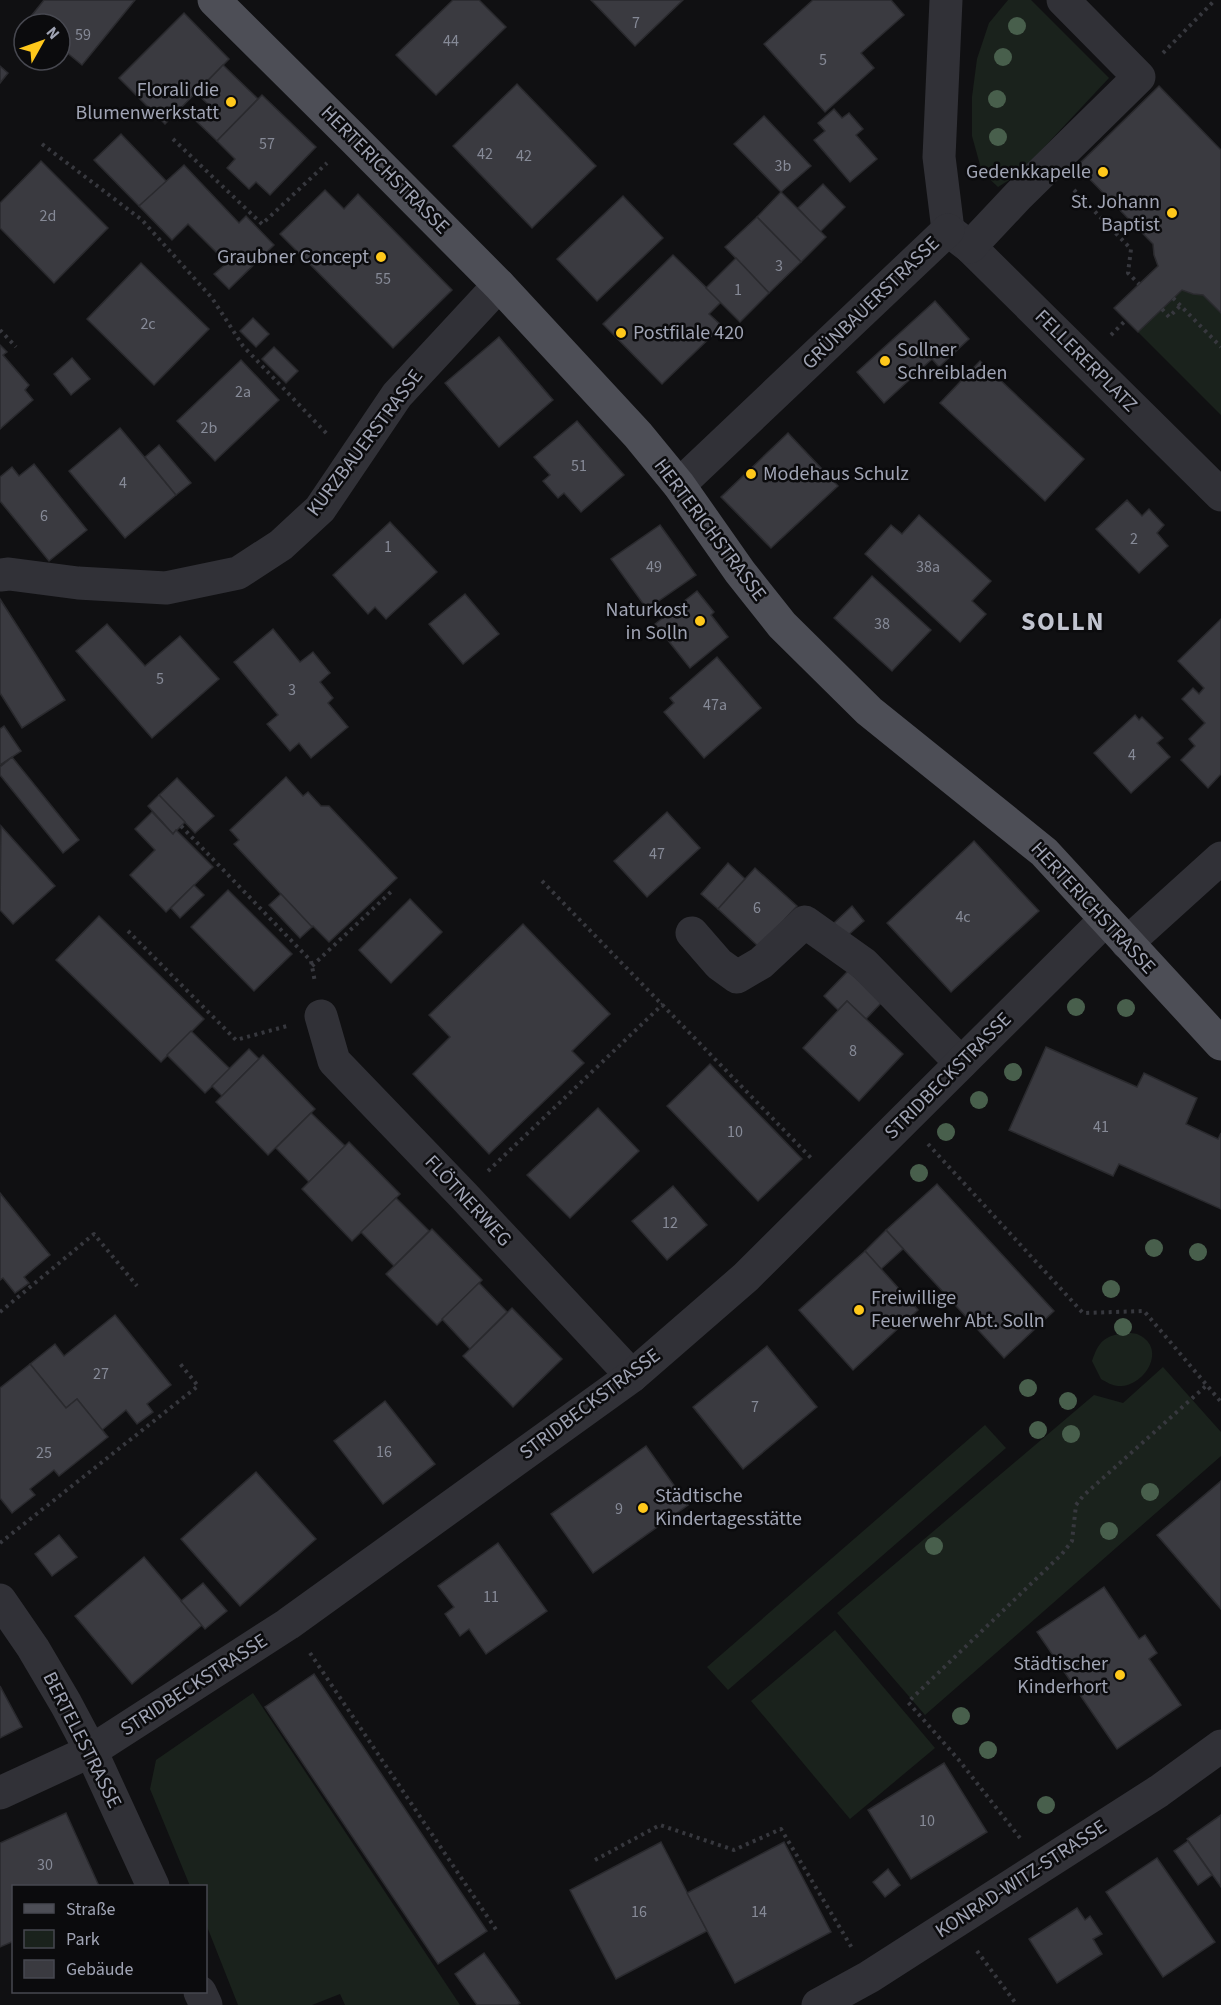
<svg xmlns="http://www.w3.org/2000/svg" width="1221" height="2005" viewBox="0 0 1221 2005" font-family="'Source Sans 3',sans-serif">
  <rect width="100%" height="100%" fill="#101012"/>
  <!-- green -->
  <g fill="#1a221c">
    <path d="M1008 0H1031L1109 78 1019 174 998 187 982 172 972 136V97L977 59 989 23Z"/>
    <path d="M1182 290 1193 294 1203 295 1221 313V415L1138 332Z"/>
    <path d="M1125 1333C1129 1333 1136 1333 1139 1335 1168 1349 1144 1388 1118 1386 1113 1386 1106 1382 1101 1379L1092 1361C1099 1341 1104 1336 1125 1333Z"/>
    <path d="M1163 1367 1221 1432V1456L925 1715 837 1613 1094 1395 1123 1403Z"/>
    <path d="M985 1425 1006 1448 728 1690 707 1667Z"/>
    <path d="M835 1630 935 1748 850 1819 751 1701Z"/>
    <path d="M253 1693 460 2005H345L340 1994 312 2005H238L206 1924V1886H190L150 1789 156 1760Z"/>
  </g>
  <!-- building -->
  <g fill="#3a3a40" stroke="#2a2a2e" stroke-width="1.5">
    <path d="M44 0H135L82 65 60 47V24H32L28 20Z"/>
    <path d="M453 0H479L506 27 436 95 396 55Z"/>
    <path d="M591 0H683L635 46Z"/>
    <path d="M813 0H891L904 15 861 53 874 68 825 112 764 44Z"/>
    <path d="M184 13 229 59 165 124 119 78Z"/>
    <path d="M223 65 258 99 217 141 195 120 209 105 196 93Z"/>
    <path d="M0 66 8 73 0 83Z"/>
    <path d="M517 84 596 166 532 228 453 146Z"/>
    <path d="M1159 86 1221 150V313L1203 295 1193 294 1182 290 1138 332 1114 308 1158 266 1154 255 1153 244 1077 166Z"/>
    <path d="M262 95 316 147 270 195 256 182 249 189 227 168 235 159 217 141Z"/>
    <path d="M834 109 842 118 849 113 863 129 856 135 877 159 850 182 814 140 825 131 818 123Z"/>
    <path d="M764 116 811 166 781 192 734 144Z"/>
    <path d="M121 134 167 182 139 206 94 160Z"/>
    <path d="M41 161 108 228 54 283 0 228V203Z"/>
    <path d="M184 165 239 223 246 216 274 245 229 289 214 274 227 263 188 224 172 240 139 206Z"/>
    <path d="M823 184 845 207 820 232 798 208Z"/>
    <path d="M325 190 344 209 358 194 452 290 393 348 280 234Z"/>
    <path d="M781 192 826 237 801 262 757 217Z"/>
    <path d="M623 196 663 238 597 301 557 259Z"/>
    <path d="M757 217 801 262 769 293 725 247Z"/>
    <path d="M673 255 721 302 709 314 722 326 662 384 603 324Z"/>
    <path d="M736 258 769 293 740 322 706 288Z"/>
    <path d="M141 263 209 329 154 385 87 319Z"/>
    <path d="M935 301 969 339 939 367 932 359 884 403 857 372Z"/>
    <path d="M253 318 269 334 256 347 240 331Z"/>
    <path d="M499 337 553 400 499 447 445 383Z"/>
    <path d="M0 345 7 352 3 355 29 385 25 390 33 400 0 429Z"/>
    <path d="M274 347 298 371 286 383 262 359Z"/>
    <path d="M72 358 90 379 71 395 54 374Z"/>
    <path d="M241 360 279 400 215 461 177 421Z"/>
    <path d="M980 361 1084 459 1045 501 940 403Z"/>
    <path d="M577 421 624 475 581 512 564 493 558 498 543 481 550 475 534 457Z"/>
    <path d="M120 428 176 495 125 538 69 471Z"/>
    <path d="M788 433 838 486 771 548 721 497Z"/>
    <path d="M159 445 191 483 176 495 145 457Z"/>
    <path d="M34 464 87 530 49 561 0 501V477L12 467 19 476Z"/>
    <path d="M1127 500 1142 516 1149 509 1164 525 1157 533 1168 546 1139 573 1096 529Z"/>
    <path d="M919 515 991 581 972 601 986 614 960 642 865 554 891 525 902 534Z"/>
    <path d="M390 522 437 572 386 619 375 607 368 614 333 575Z"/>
    <path d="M660 525 696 575 647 609 611 559Z"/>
    <path d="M872 576 931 630 892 671 834 618Z"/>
    <path d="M697 591 714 612 711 615 728 637 690 668 655 624Z"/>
    <path d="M465 594 499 634 463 664 429 624Z"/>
    <path d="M0 599 65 700 22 728 0 693Z"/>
    <path d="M1221 619V774L1208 788 1181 760 1195 746 1189 739 1205 723 1182 699 1193 688 1199 694 1204 688 1178 661Z"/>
    <path d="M107 624 145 666 180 636 219 679 152 738 76 651Z"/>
    <path d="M273 629 300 662 313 652 330 673 320 682 333 698 328 703 348 727 311 758 299 743 290 751 267 724 278 715 234 662Z"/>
    <path d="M717 657 761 708 704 758 664 712 674 703 670 698Z"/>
    <path d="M1135 715 1139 720 1142 717 1163 738 1157 743 1170 757 1131 793 1094 753Z"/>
    <path d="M4 726 21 751 0 765V729Z"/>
    <path d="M12 757 79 840 63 853 0 775V767Z"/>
    <path d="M286 777 303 796 308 792 321 806H329L397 878 329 942 313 926 312 927 234 844 239 840 230 830Z"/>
    <path d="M177 778 214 816 195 833 159 795Z"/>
    <path d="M159 795 185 822 173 834 148 806Z"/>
    <path d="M152 812 173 834 176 830 213 867 166 912 130 875 155 850 135 829Z"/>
    <path d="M667 812 700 848 647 897 614 861Z"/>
    <path d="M1 826 55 886 13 924 0 910Z"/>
    <path d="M974 841 1039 911 951 992 887 923Z"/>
    <path d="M728 863 745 879 718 909 701 894Z"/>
    <path d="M755 868 797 906 759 947 718 909Z"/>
    <path d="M194 885 204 895 180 918 171 908Z"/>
    <path d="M228 890 292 954 254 991 191 927Z"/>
    <path d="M281 894 312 927 300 938 269 905Z"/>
    <path d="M410 899 442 932 391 983 359 950Z"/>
    <path d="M852 906 864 921 846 937 834 923Z"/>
    <path d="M99 916 204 1019 161 1062 56 960Z"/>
    <path d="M523 924 610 1014 572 1051 584 1063 489 1154 413 1074 450 1037 429 1015Z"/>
    <path d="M848 971 882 1002 866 1019 847 1001 838 1010 824 996Z"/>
    <path d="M847 1001 903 1054 859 1101 803 1048Z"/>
    <path d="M191 1031 230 1069 205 1093 167 1055Z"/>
    <path d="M1046 1047 1137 1087 1144 1073 1197 1098 1186 1124 1218 1139 1221 1133V1209L1119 1164 1113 1176 1009 1130Z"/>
    <path d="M249 1049 259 1059 222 1096 212 1086Z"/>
    <path d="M263 1055 315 1109 268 1155 216 1102Z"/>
    <path d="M710 1064 802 1159 758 1201 667 1106Z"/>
    <path d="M598 1108 639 1151 570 1218 527 1175Z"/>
    <path d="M311 1113 345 1146 309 1182 276 1148Z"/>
    <path d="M349 1142 400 1194 352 1241 302 1189Z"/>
    <path d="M937 1184 1054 1311 1004 1358 886 1230Z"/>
    <path d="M673 1186 707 1225 667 1260 632 1221Z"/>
    <path d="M0 1193 50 1255 24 1277 29 1283 15 1293 3 1278 0 1280Z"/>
    <path d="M396 1198 429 1231 394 1266 361 1232Z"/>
    <path d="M432 1229 482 1280 437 1325 386 1274Z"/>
    <path d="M886 1230 903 1249 881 1269 865 1251Z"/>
    <path d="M865 1251 918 1310 853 1370 799 1310Z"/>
    <path d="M479 1283 507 1312 470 1349 442 1319Z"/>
    <path d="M512 1308 562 1359 513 1407 463 1356Z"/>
    <path d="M115 1315 171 1385 147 1404 153 1412 137 1424 126 1410 102 1430 77 1399 66 1408 30 1364 55 1344 64 1356Z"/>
    <path d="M767 1346 817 1407 743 1469 693 1407Z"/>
    <path d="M30 1364 66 1408 77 1399 108 1437 59 1476 54 1470 30 1489 35 1495 12 1513 0 1498V1388Z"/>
    <path d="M385 1401 435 1464 383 1504 334 1441Z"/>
    <path d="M646 1446 688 1505 593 1573 551 1514Z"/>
    <path d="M256 1472 316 1539 240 1606 181 1539Z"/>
    <path d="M1221 1481V1609L1157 1535Z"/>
    <path d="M59 1535 77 1557 52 1576 35 1554Z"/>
    <path d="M498 1543 547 1611 486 1654 469 1629 460 1636 445 1614 454 1607 438 1586Z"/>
    <path d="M144 1557 202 1625 132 1684 75 1616Z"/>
    <path d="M203 1583 227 1611 205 1629 181 1601Z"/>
    <path d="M1104 1587 1139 1639 1145 1635 1157 1653 1149 1659 1181 1705 1117 1749 1037 1632Z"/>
    <path d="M314 1674 487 1931 438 1964 265 1707Z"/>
    <path d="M0 1686 22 1727 0 1738Z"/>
    <path d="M944 1763 987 1832 911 1879 868 1810Z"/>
    <path d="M66 1813 99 1886H14V1941L0 1947V1843Z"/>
    <path d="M1221 1815V1887L1187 1839Z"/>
    <path d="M1188 1841 1212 1875 1198 1885 1174 1851Z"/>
    <path d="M661 1842 707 1931 616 1979 570 1890Z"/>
    <path d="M784 1842 831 1932 735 1983 687 1893Z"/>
    <path d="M1157 1858 1215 1942 1163 1977 1106 1892Z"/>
    <path d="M888 1869 900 1885 885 1897 873 1882Z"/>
    <path d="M1077 1908 1085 1920 1090 1916 1102 1934 1093 1939 1102 1954 1057 1983 1029 1939Z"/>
    <path d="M484 1953 520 2003 517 2005H477L455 1974Z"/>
  </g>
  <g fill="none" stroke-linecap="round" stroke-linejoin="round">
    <!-- path -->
    <g stroke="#37383e" stroke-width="4" stroke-dasharray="3 4.5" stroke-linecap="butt">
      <path d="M1163 53 1215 0"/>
      <path d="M173 139 262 224 327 163"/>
      <path d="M42 144 142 220 212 298 243 346 327 434"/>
      <path d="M1074 190 1131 249 1128 273 1139 284"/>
      <path d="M1173 298 1221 347"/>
      <path d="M1162 309 1169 317 1180 306"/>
      <path d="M0 330 16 347"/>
      <path d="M1111 335 1126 320"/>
      <path d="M181 826 311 961 315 982"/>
      <path d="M542 881 813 1160"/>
      <path d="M128 931 236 1040 287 1026"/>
      <path d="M312 966 394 889"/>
      <path d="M928 1144 1083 1313 1144 1311 1221 1402"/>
      <path d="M488 1171 663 1004"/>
      <path d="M0 1312 94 1234 137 1286"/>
      <path d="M0 1543 198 1386 178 1361"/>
      <path d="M310 1653 497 1931"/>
      <path d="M1020 1838 958 1759 908 1702 1062 1554 1072 1541 1076 1505 1083 1496 1207 1385"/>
      <path d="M595 1860 660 1825 734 1850 781 1829 852 1948"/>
      <path d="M977 1951 1017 2005"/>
    </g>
    <!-- minor -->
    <g stroke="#313137" stroke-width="33">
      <path d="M946 0 939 157 948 230"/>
      <path d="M948 230 970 247 1221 495"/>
      <path d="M970 247 1018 196 1139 77 1063 0"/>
      <path d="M679 485 948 230"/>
      <path d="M0 575 9 574 78 583 166 588 238 573 281 545 320 509 397 395 499 285"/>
      <path d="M692 933 719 964 737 977 761 963 805 922 864 964 961 1063"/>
      <path d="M1127 943 1221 858"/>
      <path d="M321 1016 334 1061 463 1195 632 1376"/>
      <path d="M0 1600 33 1648 66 1704 91 1751 153 1886"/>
      <path d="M0 1793 91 1751 288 1624 632 1376 746 1277 1106 919"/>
      <path d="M200 1992 206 2005"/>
      <path d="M818 2005 869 1977 1159 1791 1221 1746"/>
    </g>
    <!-- major -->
    <path stroke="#4d4e56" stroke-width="33" d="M214 0 353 138 499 285 638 435 679 485 740 572 782 625 869 711 1044 852 1221 1044"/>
  </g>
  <!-- trees -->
  <g fill="#485f4c">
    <circle cx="1017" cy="26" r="9"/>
    <circle cx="1003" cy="57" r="9"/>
    <circle cx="997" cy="99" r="9"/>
    <circle cx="998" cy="137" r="9"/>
    <circle cx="1076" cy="1007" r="9"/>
    <circle cx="1126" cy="1008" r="9"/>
    <circle cx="1013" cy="1072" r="9"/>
    <circle cx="979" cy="1100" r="9"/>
    <circle cx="946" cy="1132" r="9"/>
    <circle cx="919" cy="1173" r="9"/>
    <circle cx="1154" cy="1248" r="9"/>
    <circle cx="1198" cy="1252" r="9"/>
    <circle cx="1111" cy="1289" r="9"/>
    <circle cx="1123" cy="1327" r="9"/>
    <circle cx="1028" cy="1388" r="9"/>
    <circle cx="1068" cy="1401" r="9"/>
    <circle cx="1038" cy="1430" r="9"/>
    <circle cx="1071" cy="1434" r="9"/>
    <circle cx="1150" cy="1492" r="9"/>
    <circle cx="1109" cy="1531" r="9"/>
    <circle cx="934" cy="1546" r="9"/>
    <circle cx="961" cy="1716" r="9"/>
    <circle cx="988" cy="1750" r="9"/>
    <circle cx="1046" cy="1805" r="9"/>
  </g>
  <!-- markers -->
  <g fill="#ffc81b" stroke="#0b0b0d" stroke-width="2">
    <circle cx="231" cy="102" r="6"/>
    <circle cx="1103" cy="172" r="6"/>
    <circle cx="1172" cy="213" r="6"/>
    <circle cx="381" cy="257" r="6"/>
    <circle cx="621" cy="333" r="6"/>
    <circle cx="885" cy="361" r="6"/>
    <circle cx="751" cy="474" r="6"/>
    <circle cx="700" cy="621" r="6"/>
    <circle cx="859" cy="1310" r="6"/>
    <circle cx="643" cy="1508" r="6"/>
    <circle cx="1120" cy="1675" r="6"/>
  </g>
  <g text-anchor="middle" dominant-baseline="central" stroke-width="5" stroke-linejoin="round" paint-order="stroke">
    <!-- number labels -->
    <g font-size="16" fill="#868a97">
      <text x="636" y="23">7</text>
      <text x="83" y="35">59</text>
      <text x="451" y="41">44</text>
      <text x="823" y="60">5</text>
      <text x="267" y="144">57</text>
      <text x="485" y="154">42</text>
      <text x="524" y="156">42</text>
      <text x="783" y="166">3b</text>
      <text x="48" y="216">2d</text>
      <text x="779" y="266">3</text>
      <text x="383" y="279">55</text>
      <text x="738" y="290">1</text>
      <text x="148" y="324">2c</text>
      <text x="243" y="392">2a</text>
      <text x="209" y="428">2b</text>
      <text x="579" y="466">51</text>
      <text x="123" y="483">4</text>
      <text x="44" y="516">6</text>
      <text x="1134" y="539">2</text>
      <text x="388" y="547">1</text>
      <text x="654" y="567">49</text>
      <text x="928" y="567">38a</text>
      <text x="882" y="624">38</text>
      <text x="160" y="679">5</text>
      <text x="292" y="690">3</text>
      <text x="715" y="705">47a</text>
      <text x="1132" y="755">4</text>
      <text x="657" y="854">47</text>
      <text x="757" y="908">6</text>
      <text x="963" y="917">4c</text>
      <text x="853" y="1051">8</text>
      <text x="1101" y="1127">41</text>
      <text x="735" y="1132">10</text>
      <text x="670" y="1223">12</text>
      <text x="101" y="1374">27</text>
      <text x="755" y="1407">7</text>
      <text x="384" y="1452">16</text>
      <text x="44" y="1453">25</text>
      <text x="619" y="1509">9</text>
      <text x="491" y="1597">11</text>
      <text x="927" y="1821">10</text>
      <text x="45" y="1865">30</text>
      <text x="639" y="1912">16</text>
      <text x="759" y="1912">14</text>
    </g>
    <!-- poi labels -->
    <g font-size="20" fill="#a0a4b4" stroke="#0b0b0d" text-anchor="end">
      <text x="219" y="90">Florali die<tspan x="219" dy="23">Blumenwerkstatt</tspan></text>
      <text x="1091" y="172">Gedenkkapelle</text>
      <text x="1160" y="202">St. Johann<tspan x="1160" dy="23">Baptist</tspan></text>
      <text x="369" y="257">Graubner Concept</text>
      <text x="633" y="333" text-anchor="start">Postfilale 420</text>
      <text x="897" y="350" text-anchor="start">Sollner<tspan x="897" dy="23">Schreibladen</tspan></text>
      <text x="763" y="474" text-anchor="start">Modehaus Schulz</text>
      <text x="688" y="610">Naturkost<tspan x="688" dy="23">in Solln</tspan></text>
      <text x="871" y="1298" text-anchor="start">Freiwillige<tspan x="871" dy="23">Feuerwehr Abt. Solln</tspan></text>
      <text x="655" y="1496" text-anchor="start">Städtische<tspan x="655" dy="23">Kindertagesstätte</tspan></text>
      <text x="1108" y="1664">Städtischer<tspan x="1108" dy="23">Kinderhort</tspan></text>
    </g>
    <!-- street labels -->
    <g font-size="20" fill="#a0a4b4" stroke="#0b0b0d">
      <text transform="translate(385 170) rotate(45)">HERTERICHSTRASSE</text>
      <text transform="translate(871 303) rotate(-44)">GRÜNBAUERSTRASSE</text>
      <text transform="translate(1086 361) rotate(45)">FELLERERPLATZ</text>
      <text transform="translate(365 443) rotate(-53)">KURZBAUERSTRASSE</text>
      <text transform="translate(710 530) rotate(53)">HERTERICHSTRASSE</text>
      <text transform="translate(1093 908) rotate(47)">HERTERICHSTRASSE</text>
      <text transform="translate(948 1076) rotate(-45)">STRIDBECKSTRASSE</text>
      <text transform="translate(468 1201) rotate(47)">FLÖTNERWEG</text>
      <text transform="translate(590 1404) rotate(-37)">STRIDBECKSTRASSE</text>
      <text transform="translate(194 1685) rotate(-33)">STRIDBECKSTRASSE</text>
      <text transform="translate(82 1740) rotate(63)">BERTELESTRASSE</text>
      <text transform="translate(1021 1879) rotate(-33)">KONRAD-WITZ-STRASSE</text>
    </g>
    <!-- district labels -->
    <g font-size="26" font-weight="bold" letter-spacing="1.5" fill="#c1c4cf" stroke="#0b0b0d">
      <text x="1063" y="621">SOLLN</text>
    </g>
  </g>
  <!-- legend -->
  <rect x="12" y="1885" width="195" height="108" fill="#0b0b0d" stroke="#474850" stroke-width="1.5"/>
  <rect x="24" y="1904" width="30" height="9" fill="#4d4e56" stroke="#474850" stroke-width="1.5"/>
  <text x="66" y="1915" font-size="18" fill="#a0a4b4">Straße</text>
  <rect x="24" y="1930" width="30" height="18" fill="#1a221c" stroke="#474850" stroke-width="1.5"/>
  <text x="66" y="1945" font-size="18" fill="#a0a4b4">Park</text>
  <rect x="24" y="1960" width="30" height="18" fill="#3a3a40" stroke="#474850" stroke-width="1.5"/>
  <text x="66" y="1975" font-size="18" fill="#a0a4b4">Gebäude</text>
  <!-- north arrow -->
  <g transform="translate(42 42) rotate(50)"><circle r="28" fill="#0b0b0d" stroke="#474850" stroke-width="1.5"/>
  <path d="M0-4.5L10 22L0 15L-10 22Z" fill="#ffc81b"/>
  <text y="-9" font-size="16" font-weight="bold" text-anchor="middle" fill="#a0a4b4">N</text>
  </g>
</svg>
